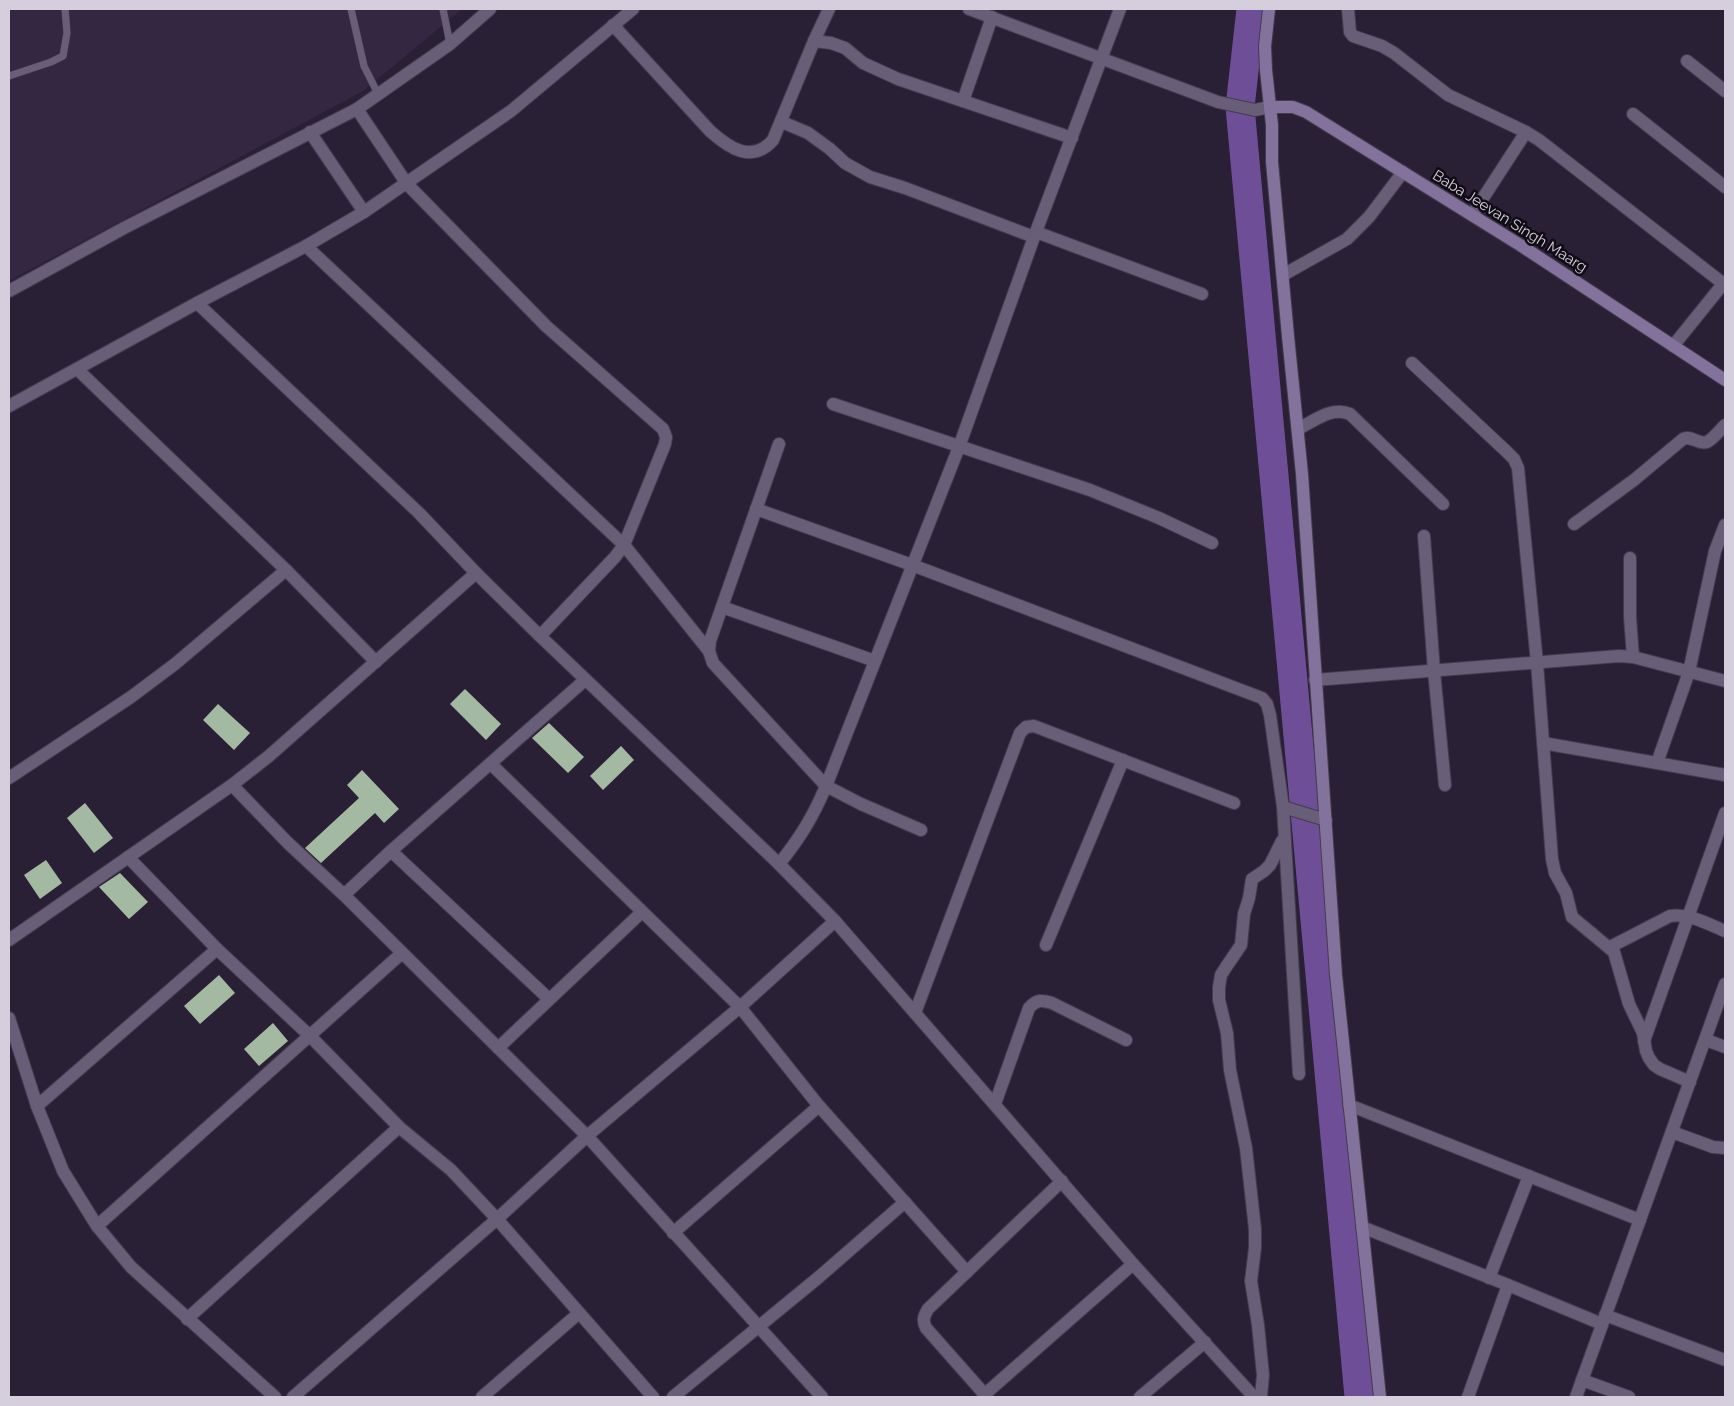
<svg xmlns="http://www.w3.org/2000/svg" width="1734" height="1406" viewBox="0 0 1734 1406" font-family="Raleway,sans-serif">
  <rect width="100%" height="100%" fill="#292035"/>
  <!-- built -->
  <path fill="#332742" d="M9 9H462L363 91 9 281Z"/>
  <g fill="none" stroke-linecap="round" stroke-linejoin="round">
    <!-- river -->
    <path stroke="#6e4e97" stroke-width="29" d="M1251 9 1240 107 1359 1397"/>
  </g>
  <!-- building -->
  <g fill="#a4b9a2">
    <path d="M465 689 501 724 486 740 450 704Z"/>
    <path d="M218 704 250 733 234 750 203 720Z"/>
    <path d="M549 723 584 757 568 773 532 738Z"/>
    <path d="M621 746 634 760 603 790 590 776Z"/>
    <path d="M362 770 399 809 384 823 375 813 321 863 305 848 359 798 347 785Z"/>
    <path d="M85 803 113 838 94 853 67 818Z"/>
    <path d="M46 860 62 883 40 899 24 875Z"/>
    <path d="M120 873 148 902 129 919 99 887Z"/>
    <path d="M219 975 235 993 200 1024 184 1006Z"/>
    <path d="M273 1023 288 1041 259 1066 244 1049Z"/>
  </g>
  <g fill="none" stroke-linecap="round" stroke-linejoin="round">
    <!-- lane casing -->
    <g stroke="#443c4e" stroke-width="8">
      <g id="lane">
        <path d="M351 9 364 66 378 94"/>
        <path d="M443 9 450 44"/>
        <path d="M9 76 51 62 63 56 67 33 65 9"/>
      </g>
    </g>
    <!-- street casing -->
    <g stroke="#443c4e" stroke-width="14">
      <g id="street">
        <path d="M969 9 1218 102 1255 110 1270 107"/>
        <path d="M1348 9 1350 32 1353 36 1382 46 1394 53 1448 95 1526 132 1539 140 1725 285"/>
        <path d="M613 25 710 131C729 148 752 164 773 140L814 41 829 9"/>
        <path d="M814 41 831 43 845 48 863 63 898 79 1072 138"/>
        <path d="M1687 61 1725 91"/>
        <path d="M963 101 992 17"/>
        <path d="M357 109 407 184 546 326 663 429 666 437 665 444 624 545 615 557 540 636"/>
        <path d="M1633 114 1725 187"/>
        <path d="M782 122 808 133 830 149 845 163 870 177 905 188 1034 237"/>
        <path d="M310 132 364 212"/>
        <path d="M1472 215 1526 132"/>
        <path d="M1036 232 1202 294"/>
        <path d="M306 246 624 545 709 651"/>
        <path d="M1283 275 1347 239 1369 217 1403 172"/>
        <path d="M9 291 124 228 357 109 450 44 490 9"/>
        <path d="M197 303 419 513 476 573 540 636 779 864 835 921 740 1007 587 1136 497 1219 293 1397"/>
        <path d="M1673 346 1723 284"/>
        <path d="M1412 363 1507 452 1514 459 1518 468 1537 663 1552 859 1555 873 1566 893 1572 917 1614 952 1629 1004 1643 1033 1646 1051 1649 1058 1654 1065 1660 1069 1690 1082"/>
        <path d="M77 369 286 570 376 662"/>
        <path d="M833 404 1090 490 1159 518 1212 543"/>
        <path d="M9 406 197 303 306 246 364 212 511 111 633 9"/>
        <path d="M1298 429C1314 421 1332 406 1350 414L1443 504"/>
        <path d="M779 444 710 641 709 651 713 663 826 786 861 804 921 830"/>
        <path d="M756 509 912 565 1262 698 1267 704 1270 715 1283 807 1299 1074"/>
        <path d="M1574 524 1634 480 1683 439C1692 435 1698 445 1707 442 1713 439 1720 430 1725 425"/>
        <path d="M1424 536 1434 671 1445 785"/>
        <path d="M1630 558V617L1633 657"/>
        <path d="M722 607 875 661"/>
        <path d="M1315 680 1619 656 1633 657 1725 681"/>
        <path d="M1543 743 1725 775"/>
        <path d="M1657 763 1689 672 1715 551 1725 525"/>
        <path d="M491 764 740 1007 819 1106 967 1272"/>
        <path d="M9 778 131 697 175 664 286 570"/>
        <path d="M232 785 288 843 344 895 587 1136 822 1397"/>
        <path d="M1283 807 1326 820"/>
        <path d="M391 851 549 999"/>
        <path d="M128 857 217 949 309 1035 399 1127 451 1170 497 1219 653 1397"/>
        <path d="M779 864C800 838 813 817 826 786L959 447 1034 237 1120 9"/>
        <path d="M344 895 391 851 585 680"/>
        <path d="M835 921 1133 1264 1254 1397"/>
        <path d="M9 940 232 785 269 756 476 573"/>
        <path d="M1046 945 1123 760"/>
        <path d="M1610 947 1670 916C1689 913 1708 924 1725 931"/>
        <path d="M915 1013 1020 733 1026 727 1034 726 1234 803"/>
        <path d="M9 1018 37 1106 63 1171 97 1226 131 1267 275 1397"/>
        <path d="M1706 1040 1725 1047"/>
        <path d="M1644 1041 1725 813"/>
        <path d="M498 1048 642 912"/>
        <path d="M995 1104 1029 1008C1037 999 1042 1000 1052 1003L1126 1040"/>
        <path d="M1349 1105 1640 1220"/>
        <path d="M37 1106 217 949"/>
        <path d="M1672 1132 1713 1147 1725 1148"/>
        <path d="M97 1226 402 953"/>
        <path d="M1362 1227 1508 1285 1602 1324"/>
        <path d="M673 1233 819 1106"/>
        <path d="M1489 1278 1529 1176"/>
        <path d="M1605 1315 1725 1360"/>
        <path d="M187 1319 399 1127"/>
        <path d="M1582 1380 1629 1397"/>
        <path d="M984 1395 1133 1264"/>
        <path d="M482 1397 579 1313"/>
        <path d="M673 1397 819 1277 905 1202"/>
        <path d="M987 1397 926 1328C922 1320 924 1316 928 1309L1062 1181"/>
        <path d="M1140 1397 1205 1342"/>
        <path d="M1261 1397 1263 1375 1258 1325 1251 1281 1255 1248V1229L1246 1148 1230 1070 1227 1033 1219 1000V987L1221 975 1226 967 1241 945 1244 914 1249 898 1252 879 1264 871 1270 865 1282 841"/>
        <path d="M1468 1397 1508 1285"/>
        <path d="M1576 1397 1725 984"/>
      </g>
    </g>
    <!-- secondary casing -->
    <g stroke="#443c4e" stroke-width="14">
      <g id="secondary">
        <path d="M1269 9 1265 46 1266 70 1272 125V162L1288 336 1302 474 1336 975 1380 1397"/>
        <path d="M1270 107H1293L1306 112 1520 245 1725 380"/>
      </g>
    </g>
    <!-- lane -->
    <use href="#lane" stroke="#685e77" stroke-width="7"/>
    <!-- street -->
    <use href="#street" stroke="#685e77" stroke-width="12"/>
    <!-- secondary -->
    <use href="#secondary" stroke="#83729c" stroke-width="12"/>
  </g>
  <g text-anchor="middle" dominant-baseline="central" stroke-width="5" stroke-linejoin="round" paint-order="stroke">
    <!-- street labels -->
    <g font-size="15" fill="#d4cedd" stroke="#100c15">
      <text transform="translate(1510 221) rotate(32)">Baba Jeevan Singh Maarg</text>
    </g>
  </g>
  <!-- border -->
  <rect width="1734" height="1406" fill="none" stroke="#d4cedd" stroke-width="20"/>
</svg>
